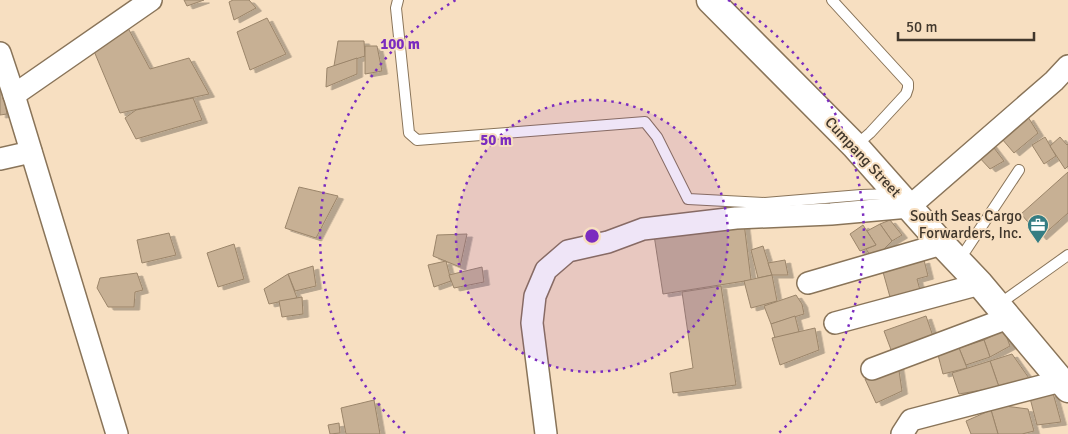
<svg xmlns="http://www.w3.org/2000/svg" width="1068" height="434" viewBox="0 0 1068 434" font-family="Signika,sans-serif">
  <defs>
    <filter id="shadow"><feDropShadow dx="5.5" dy="3" stdDeviation="0" flood-color="#0004"/></filter>
  </defs>
  <rect width="100%" height="100%" fill="#f7dfc1"/>
  <!-- building -->
  <g fill="#c7b094" stroke="#9b856a" filter="url(#shadow)">
    <path d="M184 0H204L187 6Z"/>
    <path d="M233 0H249L256 8 234 20 229 2Z"/>
    <path d="M267 18 286 54 250 70 237 32Z"/>
    <path d="M128 28 150 69 189 58 209 94 120 113 91 44Z"/>
    <path d="M338 41H364L365 56 334 66Z"/>
    <path d="M365 46H377L382 71 365 74Z"/>
    <path d="M357 58V74L326 87 327 68Z"/>
    <path d="M0 82H1L7 114 0 115Z"/>
    <path d="M193 98 202 120 136 139 125 118 136 110Z"/>
    <path d="M1028 117 1038 133 1014 153 1002 139Z"/>
    <path d="M1045 137 1056 156 1044 164 1032 145Z"/>
    <path d="M1060 137 1067 145 1068 144V166L1065 169 1050 146Z"/>
    <path d="M991 144 1004 161 990 169 978 156Z"/>
    <path d="M1068 172V213L1041 237 1021 214Z"/>
    <path d="M299 187 338 196 316 238 285 228Z"/>
    <path d="M890 220 902 235 892 241 880 224Z"/>
    <path d="M744 223 751 280 663 294 654 235Z"/>
    <path d="M880 224 892 241 883 250 887 256 874 261 866 249 876 245 867 231Z"/>
    <path d="M863 225 876 245 860 251 850 234Z"/>
    <path d="M169 233 176 255 142 263 137 240Z"/>
    <path d="M467 234 460 267 433 256 437 235Z"/>
    <path d="M234 244 244 279 218 287 207 253Z"/>
    <path d="M763 246 772 275 758 278 751 250Z"/>
    <path d="M785 260 788 275H772L768 263Z"/>
    <path d="M924 260 928 276 917 279 920 290 890 297 883 272Z"/>
    <path d="M446 261 451 281 434 287 428 265Z"/>
    <path d="M313 266 316 286 295 291 288 274Z"/>
    <path d="M482 267 484 282 454 288 449 275Z"/>
    <path d="M137 273 143 290 135 292 134 307H108L97 288 100 278Z"/>
    <path d="M288 274 297 298 269 304 264 289Z"/>
    <path d="M772 275 777 301 751 308 744 281Z"/>
    <path d="M721 286 736 385 673 393 670 373 693 368 682 292Z"/>
    <path d="M796 295 802 304 804 314 771 324 764 306Z"/>
    <path d="M302 297 303 314 282 317 279 301Z"/>
    <path d="M795 316 799 332 775 338 771 324Z"/>
    <path d="M926 316 935 342 893 355 884 331Z"/>
    <path d="M815 328 819 350 780 365 772 338Z"/>
    <path d="M1004 330 1010 346 990 357 984 340Z"/>
    <path d="M984 340 990 357 966 365 959 348Z"/>
    <path d="M959 348 967 368 943 374 937 351Z"/>
    <path d="M1012 354 1031 381 999 387 990 361Z"/>
    <path d="M990 361 999 387 959 394 952 373Z"/>
    <path d="M898 364 902 391 876 403 865 379Z"/>
    <path d="M1053 393 1061 422 1037 425 1030 398Z"/>
    <path d="M374 400 380 434H346L341 408Z"/>
    <path d="M1005 406 1028 409 1034 431 1022 434H998L991 410Z"/>
    <path d="M991 410 998 434H971L966 421Z"/>
    <path d="M339 423 340 433 330 434 328 425Z"/>
  </g>
  <g fill="none" stroke-linecap="round" stroke-linejoin="round">
    <!-- service casing -->
    <g stroke="#897459" stroke-width="12">
      <g id="service">
        <path d="M398 0 396 8 409 133 417 140 645 122 657 137 688 199 765 203 861 195 894 194"/>
        <path d="M832 0 908 83V88L906 94 870 133 855 146"/>
        <path d="M957 259 966 250 1019 170"/>
        <path d="M998 305 1068 255"/>
      </g>
    </g>
    <!-- minor casing -->
    <g stroke="#897459" stroke-width="24">
      <g id="minor">
        <path d="M0 53 14 95 117 434"/>
        <path d="M14 95 151 0"/>
        <path d="M0 159 31 152"/>
        <path d="M808 283 942 244"/>
        <path d="M835 323 980 284"/>
        <path d="M872 369 1008 318"/>
        <path d="M546 434 532 323 535 296 546 270 568 251 608 242 643 229 736 218 831 214 909 207 1054 81 1068 66"/>
        <path d="M902 434 911 420 1061 381"/>
      </g>
    </g>
    <!-- tertiary casing -->
    <g stroke="#897459" stroke-width="29">
      <path id="tertiary" d="M710 0 855 146 942 244 980 284 1068 389"/>
    </g>
    <!-- service -->
    <use href="#service" stroke="#fff" stroke-width="10"/>
    <!-- minor -->
    <use href="#minor" stroke="#fff" stroke-width="21"/>
    <!-- tertiary -->
    <use href="#tertiary" stroke="#fff" stroke-width="26"/>
  </g>
  <!-- distance rings -->
  <circle cx="592" cy="236" r="136" fill="#7b2cbf" fill-opacity=".12"/>
  <g fill="none" stroke="#7b2cbf" stroke-width="2.5" stroke-dasharray="2.5 5">
    <circle cx="592" cy="236" r="136"/>
    <path d="M405 433A272 272 0 0 1 456 0M728 0A272 272 0 0 1 779 433"/>
  </g>
  <!-- icons -->
  <defs>
    <g id="office-pin" transform="scale(1.125)"><path d="M0 17L-7.5 6A9.5 9.5 0 1 1 7.5 6Z" fill="#347d83" stroke="#f7dfc1"/><path d="M-6-3h4V-5.5h4V-3h4V5H-6ZM-1-4.5V-3h2v-1.5ZM-6 0V1H6V0Z" fill="#fff"/></g>
  </defs>
  <g fill-rule="evenodd">
    <use href="#office-pin" x="1038" y="225"/>
  </g>
  <g text-anchor="middle" dominant-baseline="central" stroke-width="4" stroke-linejoin="round" paint-order="stroke">
    <!-- street labels -->
    <g font-size="15" fill="#41372c" stroke="#f7dfc1">
      <text transform="translate(863 157) rotate(47)">Cumpang Street</text>
    </g>
    <!-- poi labels -->
    <g font-size="15" fill="#41372c" stroke="#f7dfc1" text-anchor="end">
      <text x="1022" y="216">South Seas Cargo<tspan x="1022" dy="17">Forwarders, Inc.</tspan></text>
    </g>
  </g>
  <circle cx="592" cy="236" r="8" fill="#7b2cbf" stroke="#f7dfc1" stroke-width="2.5"/>
  <g font-size="15" text-anchor="middle" font-weight="bold" fill="#7b2cbf" stroke="#f7dfc1" stroke-width="4" stroke-linejoin="round" paint-order="stroke">
    <text x="400" y="49">100 m</text>
    <text x="496" y="145">50 m</text>
  </g>
  <!-- scale -->
  <path d="M898 32v8h136v-8" fill="none" stroke="#41372c" stroke-width="2.5"/>
  <text x="906" y="32" font-size="15" fill="#41372c" stroke="#f7dfc1" stroke-width="4" paint-order="stroke">50 m</text>
</svg>
